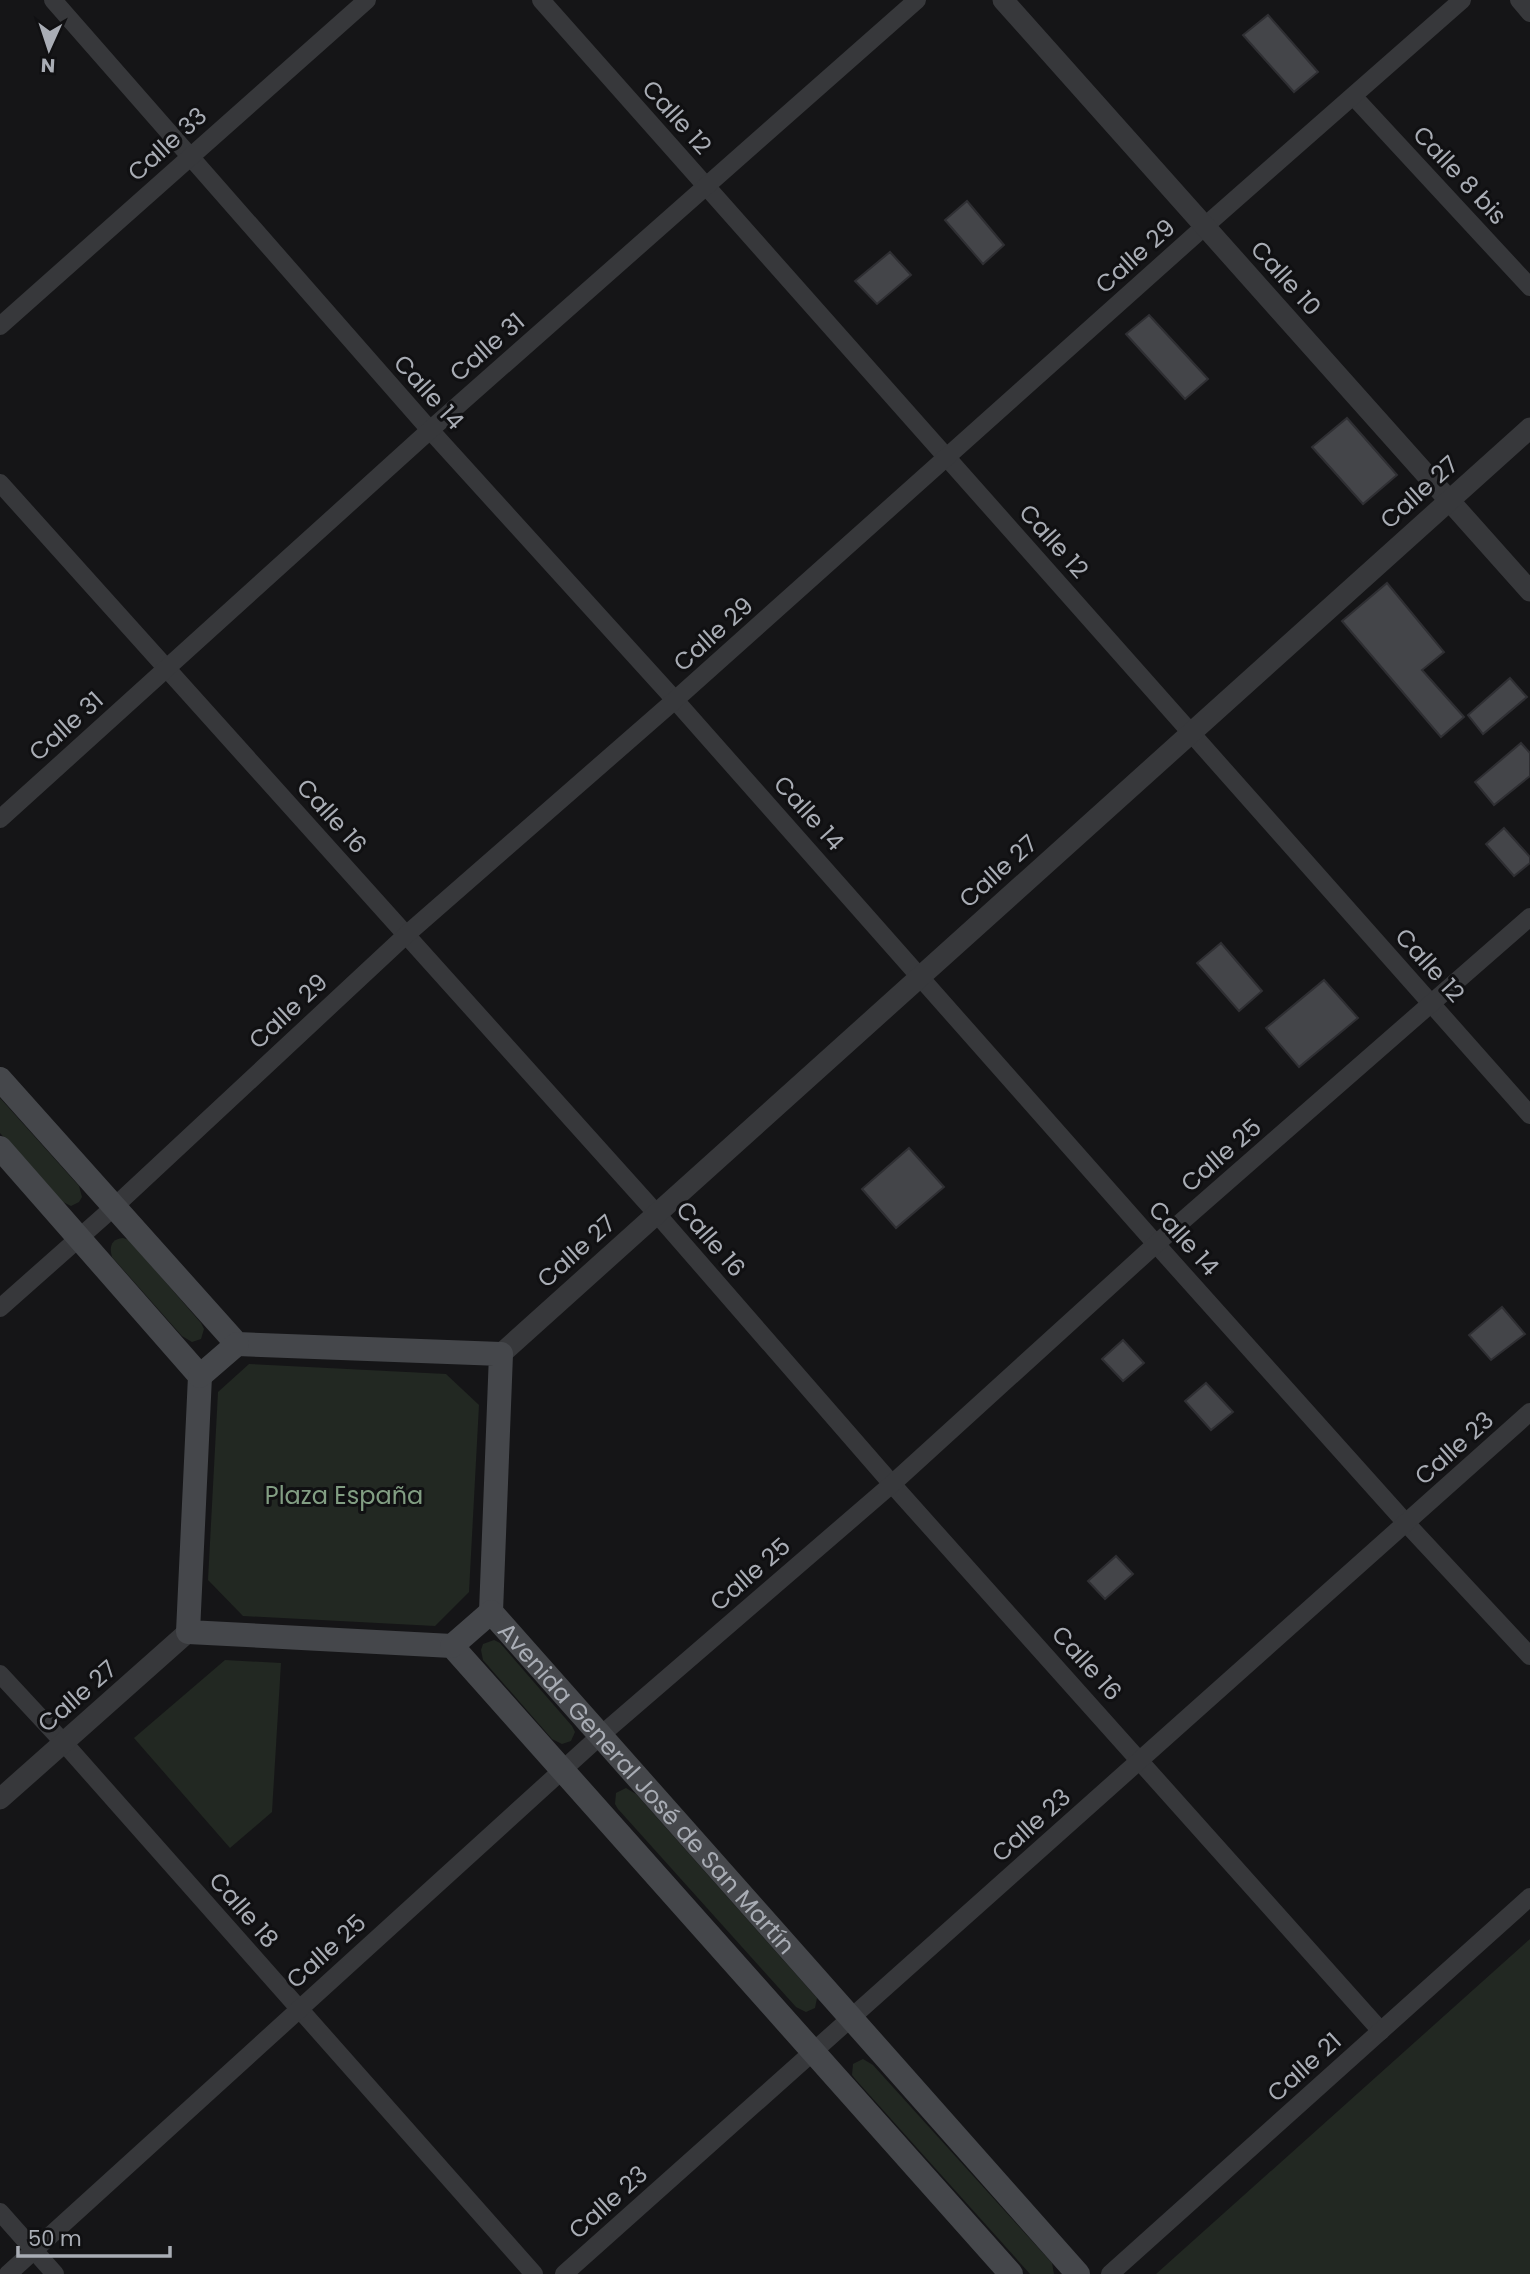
<svg xmlns="http://www.w3.org/2000/svg" width="1530" height="2274" viewBox="0 0 1530 2274" font-family="Poppins,sans-serif">
  <rect width="100%" height="100%" fill="#151517"/>
  <!-- green -->
  <g fill="#222822">
    <path d="M0 1098 79 1186 82 1197 79 1202 71 1206 61 1201 0 1133Z"/>
    <path d="M123 1238 129 1240 201 1323 204 1329 201 1339 192 1342 182 1336 112 1257C109 1247 111 1239 123 1238Z"/>
    <path d="M249 1364 446 1374 479 1405 469 1592 435 1626 243 1616 208 1580 218 1392Z"/>
    <path d="M494 1640 500 1643 572 1726 575 1732 571 1741 562 1744 552 1739 483 1660 481 1650 483 1644Z"/>
    <path d="M225 1660 281 1663 272 1812 230 1848 134 1738Z"/>
    <path d="M626 1788 636 1794 817 1998 815 2008 806 2012 796 2007 618 1809 615 1804 616 1793Z"/>
    <path d="M1530 1939V2274H1156Z"/>
    <path d="M863 2059 873 2065 1052 2263 1054 2274H1030L856 2080 852 2075 853 2064Z"/>
  </g>
  <!-- building -->
  <g fill="#444549" stroke="#2f2f33" stroke-width="2">
    <path d="M1268 15 1318 72 1294 92 1243 35Z"/>
    <path d="M967 201 1004 245 983 264 945 220Z"/>
    <path d="M890 252 911 275 877 304 855 281Z"/>
    <path d="M1149 315 1208 379 1185 399 1126 334Z"/>
    <path d="M1347 418 1397 475 1363 504 1312 447Z"/>
    <path d="M1387 583 1444 652 1422 670 1464 717 1441 737 1342 621Z"/>
    <path d="M1510 678 1527 697 1483 734 1468 715Z"/>
    <path d="M1521 743 1530 753V776L1494 805 1475 782Z"/>
    <path d="M1504 828 1530 857V863L1514 876 1486 844Z"/>
    <path d="M1221 943 1262 991 1239 1011 1197 963Z"/>
    <path d="M1324 980 1358 1018 1299 1067 1266 1028Z"/>
    <path d="M909 1148 944 1187 896 1228 862 1189Z"/>
    <path d="M1502 1307 1525 1334 1491 1360 1469 1335Z"/>
    <path d="M1123 1340 1144 1363 1123 1381 1102 1359Z"/>
    <path d="M1206 1383 1233 1412 1211 1430 1185 1401Z"/>
    <path d="M1116 1556 1133 1574 1105 1599 1088 1581Z"/>
  </g>
  <g fill="none" stroke-linecap="round" stroke-linejoin="round">
    <!-- minor -->
    <g stroke="#37383b" stroke-width="18">
      <path d="M53 0 430 430 675 700 1156 1244 1406 1523 1530 1656"/>
      <path d="M541 0 1530 1115"/>
      <path d="M1519 0 1530 13"/>
      <path d="M1354 97 1530 287"/>
      <path d="M0 326 367 0"/>
      <path d="M0 483 657 1214 892 1484 1381 2031"/>
      <path d="M0 819 430 430 917 0"/>
      <path d="M0 1308 114 1207 406 935 675 700 1205 226 1462 0"/>
      <path d="M0 1674 64 1743 534 2274"/>
      <path d="M0 2212 55 2274"/>
      <path d="M8 2274 601 1735 892 1484 1156 1244 1530 917"/>
      <path d="M564 2274 1530 1412"/>
      <path d="M1110 2274 1530 1897"/>
    </g>
    <!-- tertiary -->
    <g stroke="#37383b" stroke-width="21">
      <path d="M1003 0 1530 591"/>
      <path d="M501 1354 1530 428"/>
      <path d="M0 1799 188 1632"/>
    </g>
    <!-- secondary -->
    <g stroke="#45474b" stroke-width="24">
      <path id="s1" d="M0 1079 237 1344 501 1354 491 1612 1078 2274"/>
      <path d="M0 1148 200 1376 188 1632 452 1646 1011 2274"/>
      <path d="M200 1376 237 1344"/>
      <path d="M452 1646 491 1612"/>
    </g>
  </g>
  <g text-anchor="middle" dominant-baseline="central" stroke-width="6" stroke-linejoin="round" paint-order="stroke">
    <!-- street labels -->
    <g font-size="24" fill="#a9adb5" stroke="#101012">
      <text transform="translate(677 117) rotate(48)">Calle 12</text>
      <text transform="translate(167 144) rotate(-42)">Calle 33</text>
      <text transform="translate(1460 175) rotate(47)">Calle 8 bis</text>
      <text transform="translate(1135 256) rotate(-42)">Calle 29</text>
      <text transform="translate(1286 278) rotate(48)">Calle 10</text>
      <text transform="translate(487 347) rotate(-41)">Calle 31</text>
      <text transform="translate(429 392) rotate(48)">Calle 14</text>
      <text transform="translate(1419 492) rotate(-42)">Calle 27</text>
      <text transform="translate(1054 541) rotate(48)">Calle 12</text>
      <text transform="translate(713 634) rotate(-42)">Calle 29</text>
      <text transform="translate(66 726) rotate(-42)">Calle 31</text>
      <text transform="translate(809 813) rotate(48)">Calle 14</text>
      <text transform="translate(332 816) rotate(48)">Calle 16</text>
      <text transform="translate(998 871) rotate(-42)">Calle 27</text>
      <text transform="translate(1430 965) rotate(48)">Calle 12</text>
      <text transform="translate(288 1011) rotate(-43)">Calle 29</text>
      <text transform="translate(1221 1155) rotate(-41)">Calle 25</text>
      <text transform="translate(1184 1238) rotate(48)">Calle 14</text>
      <text transform="translate(711 1239) rotate(49)">Calle 16</text>
      <text transform="translate(576 1251) rotate(-42)">Calle 27</text>
      <text transform="translate(1454 1448) rotate(-42)">Calle 23</text>
      <text transform="translate(750 1574) rotate(-41)">Calle 25</text>
      <text transform="translate(1087 1663) rotate(48)">Calle 16</text>
      <text transform="translate(77 1696) rotate(-41)">Calle 27</text>
      <text stroke="none"><textPath href="#s1" startOffset="1113">Avenida General José de San Martín</textPath></text>
      <text transform="translate(1031 1825) rotate(-42)">Calle 23</text>
      <text transform="translate(244 1910) rotate(49)">Calle 18</text>
      <text transform="translate(326 1951) rotate(-42)">Calle 25</text>
      <text transform="translate(1304 2067) rotate(-42)">Calle 21</text>
      <text transform="translate(608 2202) rotate(-42)">Calle 23</text>
    </g>
    <!-- park labels -->
    <g font-size="24" fill="#829e83" stroke="#101012">
      <text x="344" y="1495">Plaza España</text>
    </g>
  </g>
  <!-- north arrow -->
  <g transform="translate(49 49) rotate(183)" stroke="#101012" stroke-width="5" paint-order="stroke">
  <path d="M0-5L12 26L0 18L-12 26Z" fill="#a9adb5"/>
  <text y="-10" font-size="19" font-weight="bold" text-anchor="middle" fill="#a9adb5">N</text>
  </g>
  <!-- scale -->
  <path d="M18 2246v10h152v-10" fill="none" stroke="#a9adb5" stroke-width="3.5"/>
  <text x="28" y="2246" font-size="21" fill="#a9adb5" stroke="#101012" stroke-width="5" paint-order="stroke">50 m</text>
</svg>
